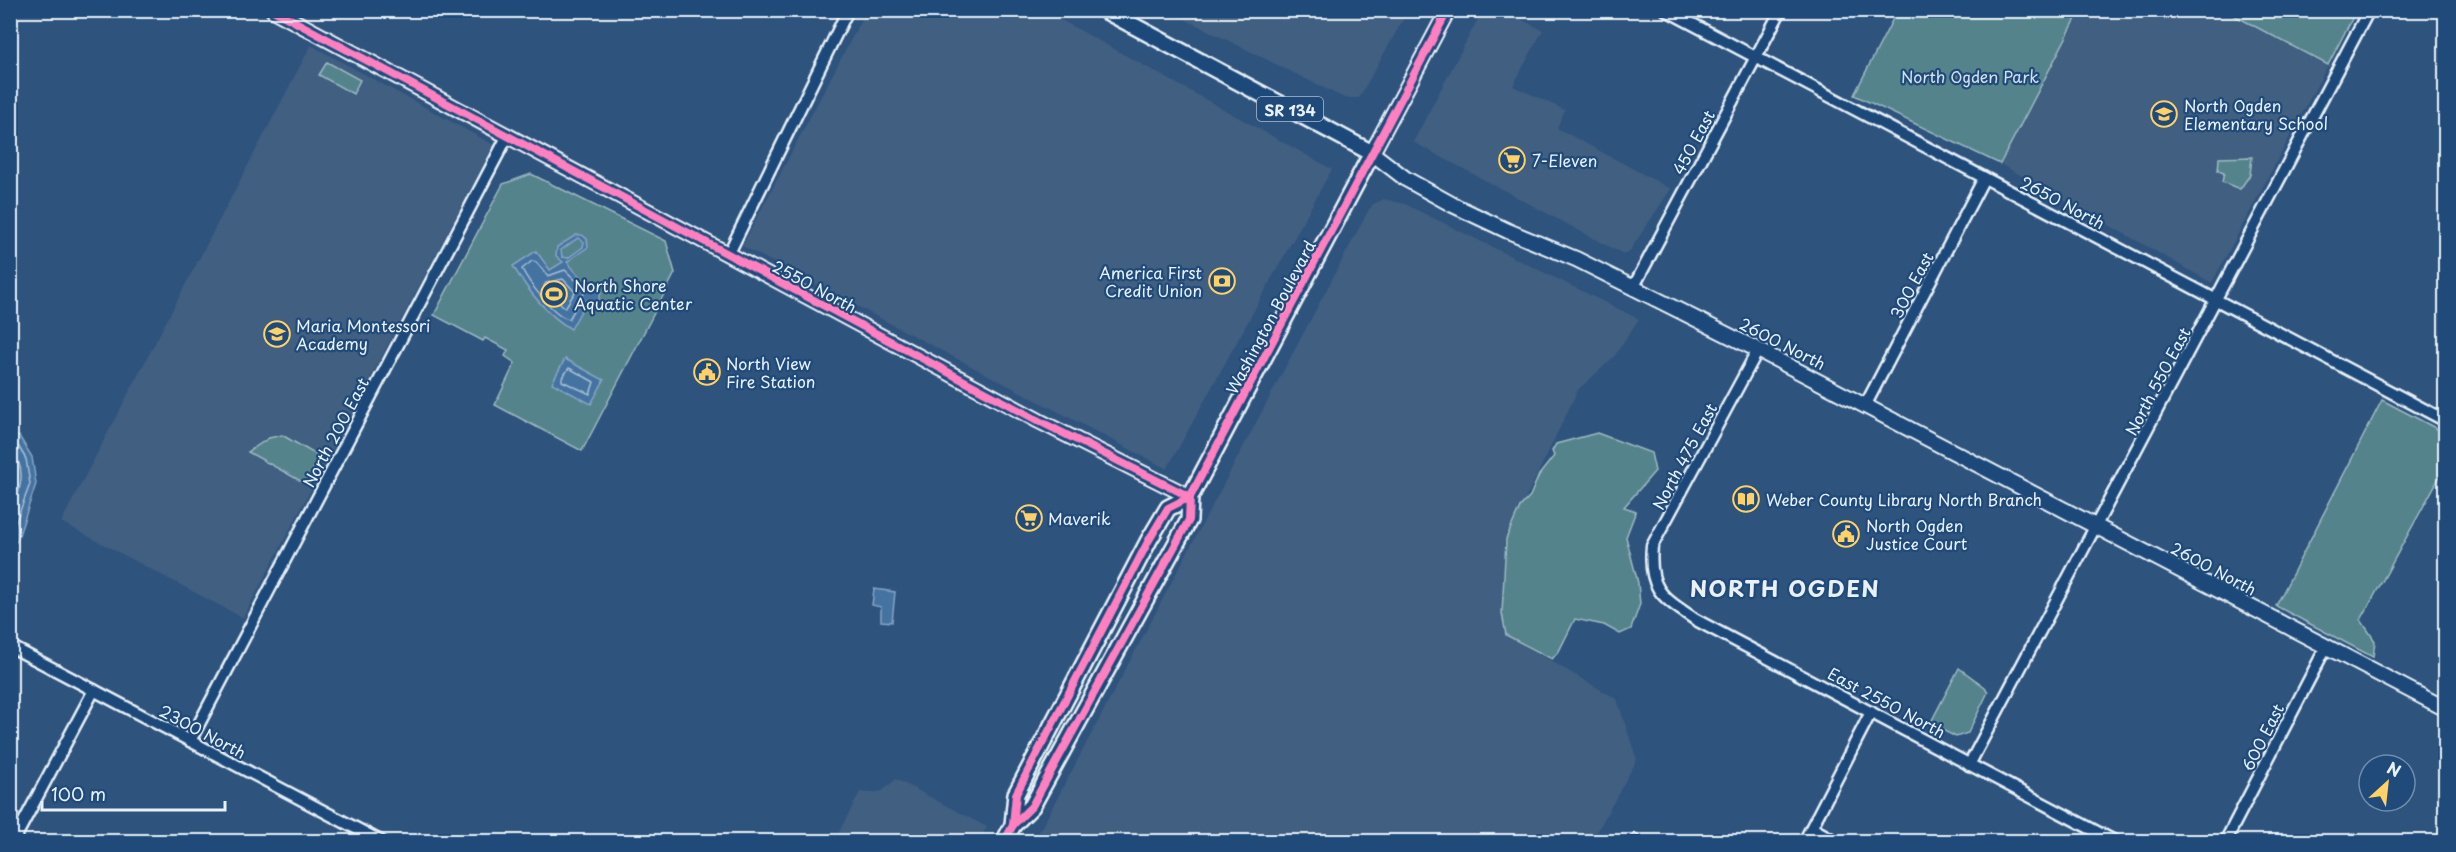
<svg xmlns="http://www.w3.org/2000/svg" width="2456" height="852" viewBox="0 0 2456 852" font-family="'Playpen Sans',sans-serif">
  <rect width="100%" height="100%" fill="#2e537d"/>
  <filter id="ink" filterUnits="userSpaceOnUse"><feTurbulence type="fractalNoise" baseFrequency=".0167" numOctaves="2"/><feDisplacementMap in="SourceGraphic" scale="12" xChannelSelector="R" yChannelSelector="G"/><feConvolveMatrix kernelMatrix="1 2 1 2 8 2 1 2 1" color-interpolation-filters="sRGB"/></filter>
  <g filter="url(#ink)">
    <!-- built -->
    <g fill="#405e81">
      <path d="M866 11H1045L1332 169 1167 469 742 246Z"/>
      <path d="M1168 11H1408L1359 98H1344Z"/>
      <path d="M1482 11H1504L1543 30 1513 86 1565 110 1557 128 1671 189 1629 252 1623 254 1413 142Z"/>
      <path d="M2080 11H2193L2207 18 2213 11H2226L2328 65 2212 283 2000 164Z"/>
      <path d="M311 45 494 145 243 618 61 522Z"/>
      <path d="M1384 199 1405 204 1639 319 1614 357 1578 390 1504 544 1506 635 1617 699 1637 760 1592 841 1034 842 1368 211 1373 204Z"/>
      <path d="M896 779 987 827 979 841H834L860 792 872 793 882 791Z"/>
    </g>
    <!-- green -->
    <g fill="#55838c" stroke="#9ebac2" stroke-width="1.5">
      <path d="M1897 11H2080L2000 164 1854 95Z"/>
      <path d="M2226 11H2356L2328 65Z"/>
      <path d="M327 62 360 80 353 94 319 75Z"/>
      <path d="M2252 157 2250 175 2240 189 2222 182 2224 173 2218 171 2219 158Z"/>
      <path d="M531 174 666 241 675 273 582 451 495 405 515 363 505 356 508 350 485 338 483 341 434 315 503 184Z"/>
      <path d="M2382 400 2445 433V467L2361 620 2375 641 2373 657 2276 606Z"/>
      <path d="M1597 433 1651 453 1655 471 1624 507 1636 511 1626 537 1638 583 1640 604 1631 629 1620 634 1604 625 1575 619 1559 651 1552 659 1506 635 1502 613 1506 539 1520 507 1530 496 1539 475 1554 456 1552 451 1556 444Z"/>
      <path d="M282 435 320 457 306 484 248 452 269 438Z"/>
      <path d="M1959 668 1985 687 1988 692 1968 733 1956 737 1930 724Z"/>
    </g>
    <!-- water -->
    <g fill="#4573a1" stroke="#86a5c4" stroke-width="1.5" fill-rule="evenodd">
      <path d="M576 235H582L587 239 588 247 567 262 581 278 601 293 597 305 587 300 571 329C546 314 528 291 513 266L536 251 550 270 563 262 556 256 557 247ZM578 238 584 242 583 247 568 258 562 257 561 250Z"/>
      <path d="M565 359 604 380 591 404 552 383Z"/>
      <path d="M19 436 32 457 36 484 17 541 11 546V438Z"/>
      <path d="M874 589 895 592 892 622 881 621V607L872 605Z"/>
    </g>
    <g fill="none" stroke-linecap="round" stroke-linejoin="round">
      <!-- shore -->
      <g stroke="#a7bfd5" stroke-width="1.5">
        <path d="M532 261 536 262 548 276 565 270 586 290 569 319C554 316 529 283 522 269Z"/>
        <path d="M563 279 575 292 565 308 544 286 546 283Z"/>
        <path d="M569 368 594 382 590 394 562 381V378Z"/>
        <path d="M10 443 17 444 26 459 30 484 10 538"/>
        <path d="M10 451C31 468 17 497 10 518"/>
      </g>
      <!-- street casing -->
      <g stroke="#e8f1f8" stroke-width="15">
        <g id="street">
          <path d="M1666 10 2446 421"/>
          <path d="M728 255 848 10"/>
          <path d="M1633 288 1781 10"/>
          <path d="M1758 350 1652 546C1648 590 1662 597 1696 620L2116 842"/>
          <path d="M1865 406 1984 178"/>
          <path d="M10 646 382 842"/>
          <path d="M190 741 507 137"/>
          <path d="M1969 765 2369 10"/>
          <path d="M1812 828 1837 842"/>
          <path d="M1635 841V842"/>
          <path d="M13 842 94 690"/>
          <path d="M1804 842 1871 712"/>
          <path d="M2225 842 2326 647"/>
        </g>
      </g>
      <!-- secondary casing -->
      <g stroke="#e8f1f8" stroke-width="18">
        <g id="secondary">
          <path d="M273 10 1039 421 1190 497"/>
          <path d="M1448 10 1372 153 1406 179 1453 205 1508 231 1576 259 1758 350 2446 709"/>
        </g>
      </g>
      <!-- primary casing -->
      <g stroke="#e8f1f8" stroke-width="20">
        <g id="primary">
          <path d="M1013 825 1016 794 1149 540 1168 508 1190 497"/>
          <path d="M1004 842 1013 825 1032 806 1189 520 1190 497 1372 153 1104 10"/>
        </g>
      </g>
      <!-- street -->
      <use href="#street" stroke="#1f4a7a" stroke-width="10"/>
      <!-- secondary -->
      <use href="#secondary" stroke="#1f4a7a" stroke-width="14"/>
      <!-- primary -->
      <use href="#primary" stroke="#1f4a7a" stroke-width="15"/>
      <!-- cycleway casing -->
      <g stroke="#1f4a7a" stroke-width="11">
        <g id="cycleway">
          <path d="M273 10 1039 421 1190 497"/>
          <path d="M1013 825 1016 794 1149 540 1168 508 1190 497"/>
          <path d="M1004 842 1013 825 1032 806 1189 520 1190 497 1448 10"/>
        </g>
      </g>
      <!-- cycleway -->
      <use href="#cycleway" stroke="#ff80c0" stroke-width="8"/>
    </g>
  </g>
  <!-- icons -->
  <defs>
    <g id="school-ring" transform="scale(1.35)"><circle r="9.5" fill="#1f4a7a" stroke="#ffd166" stroke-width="1.5"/><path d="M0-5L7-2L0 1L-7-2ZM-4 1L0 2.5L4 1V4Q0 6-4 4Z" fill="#ffd166"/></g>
    <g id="supermarket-ring" transform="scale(1.35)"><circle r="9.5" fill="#1f4a7a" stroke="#ffd166" stroke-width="1.5"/><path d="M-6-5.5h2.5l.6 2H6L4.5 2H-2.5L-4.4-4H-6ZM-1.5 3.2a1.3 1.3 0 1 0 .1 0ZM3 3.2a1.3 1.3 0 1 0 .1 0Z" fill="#ffd166"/></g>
    <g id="bank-ring" transform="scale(1.35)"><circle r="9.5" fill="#1f4a7a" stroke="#ffd166" stroke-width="1.5"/><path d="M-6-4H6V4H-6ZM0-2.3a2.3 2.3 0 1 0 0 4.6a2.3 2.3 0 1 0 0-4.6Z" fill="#ffd166"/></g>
    <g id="stadium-ring" transform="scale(1.35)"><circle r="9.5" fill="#1f4a7a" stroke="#ffd166" stroke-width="1.5"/><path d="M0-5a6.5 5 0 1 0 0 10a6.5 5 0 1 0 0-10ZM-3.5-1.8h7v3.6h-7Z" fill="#ffd166"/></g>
    <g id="civic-ring" transform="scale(1.35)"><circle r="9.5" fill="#1f4a7a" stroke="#ffd166" stroke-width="1.5"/><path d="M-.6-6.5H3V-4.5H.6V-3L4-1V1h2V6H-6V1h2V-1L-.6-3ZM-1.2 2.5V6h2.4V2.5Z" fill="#ffd166"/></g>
    <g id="library-ring" transform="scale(1.35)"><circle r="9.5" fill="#1f4a7a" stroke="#ffd166" stroke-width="1.5"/><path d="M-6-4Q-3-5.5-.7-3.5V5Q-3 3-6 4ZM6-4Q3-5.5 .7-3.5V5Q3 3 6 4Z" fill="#ffd166"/></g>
  </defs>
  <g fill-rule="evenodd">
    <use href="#school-ring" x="2164" y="114"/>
    <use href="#supermarket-ring" x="1512" y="160"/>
    <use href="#bank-ring" x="1222" y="281"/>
    <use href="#stadium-ring" x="554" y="294"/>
    <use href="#school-ring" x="277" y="334"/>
    <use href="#civic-ring" x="707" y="372"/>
    <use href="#library-ring" x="1746" y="499"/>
    <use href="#supermarket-ring" x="1029" y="518"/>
    <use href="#civic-ring" x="1846" y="534"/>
  </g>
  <g text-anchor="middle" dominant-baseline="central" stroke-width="4.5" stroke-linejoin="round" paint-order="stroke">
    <!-- shield labels -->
    <rect fill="#1f4a7a" stroke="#acbfd2" stroke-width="1.5" x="1257" y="97" width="66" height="24" rx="4.5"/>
    <g font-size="15" font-weight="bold" fill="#e8f1f8">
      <text x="1290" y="109">SR 134</text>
    </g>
    <!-- park labels -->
    <g font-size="16" fill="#d2e0e8" stroke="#1f4a7a">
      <text x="1970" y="76">North Ogden Park</text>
    </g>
    <!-- poi labels -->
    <g font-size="16" fill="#e8f1f8" stroke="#1f4a7a" text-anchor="start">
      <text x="2184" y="105">North Ogden<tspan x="2184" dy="18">Elementary School</tspan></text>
      <text x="1532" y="160">7-Eleven</text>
      <text x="1202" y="272" text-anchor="end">America First<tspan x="1202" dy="18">Credit Union</tspan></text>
      <text x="574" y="285">North Shore<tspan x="574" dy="18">Aquatic Center</tspan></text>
      <text x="296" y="325">Maria Montessori<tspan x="296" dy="18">Academy</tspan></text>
      <text x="726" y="363">North View<tspan x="726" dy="18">Fire Station</tspan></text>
      <text x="1766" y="499">Weber County Library North Branch</text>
      <text x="1048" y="518">Maverik</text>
      <text x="1866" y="525">North Ogden<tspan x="1866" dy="18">Justice Court</tspan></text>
    </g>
    <!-- street labels -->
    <g font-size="16" fill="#e8f1f8" stroke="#1f4a7a">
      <text transform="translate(1693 142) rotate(-62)">450 East</text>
      <text transform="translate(2063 202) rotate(28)">2650 North</text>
      <text transform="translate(1911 285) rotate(-62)">300 East</text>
      <text transform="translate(815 286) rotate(28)">2550 North</text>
      <text transform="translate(1270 317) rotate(-62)">Washington Boulevard</text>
      <text transform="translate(1783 343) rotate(27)">2600 North</text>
      <text transform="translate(2157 381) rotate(-62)">North 550 East</text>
      <text transform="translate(335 432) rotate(-62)">North 200 East</text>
      <text transform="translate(1684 456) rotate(-62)">North 475 East</text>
      <text transform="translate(2214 568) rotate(28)">2600 North</text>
      <text transform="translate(1887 702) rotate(28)">East 2550 North</text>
      <text transform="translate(203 731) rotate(28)">2300 North</text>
      <text transform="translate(2262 737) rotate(-63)">600 East</text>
    </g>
    <!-- district labels -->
    <g font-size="22" font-weight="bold" letter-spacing="1.5" fill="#e8f1f8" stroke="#1f4a7a">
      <text x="1785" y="587">NORTH OGDEN</text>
    </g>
  </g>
  <!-- margin -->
  <rect width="2456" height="852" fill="none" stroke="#1f4a7a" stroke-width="36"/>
  <rect x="18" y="18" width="2420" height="816" fill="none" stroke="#e8f1f8" stroke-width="2" filter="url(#ink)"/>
  <!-- north arrow -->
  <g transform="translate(2387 783) rotate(27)"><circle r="28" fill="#1f4a7a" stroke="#6f8dac" stroke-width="1.5"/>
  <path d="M0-4.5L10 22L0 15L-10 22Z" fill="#ffd166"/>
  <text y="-9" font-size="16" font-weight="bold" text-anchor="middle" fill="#e8f1f8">N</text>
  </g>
  <!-- scale -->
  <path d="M42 801v9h183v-9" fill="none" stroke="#e8f1f8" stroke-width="3"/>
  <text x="51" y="801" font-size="18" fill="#e8f1f8" stroke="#1f4a7a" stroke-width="4.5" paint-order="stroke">100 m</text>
</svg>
